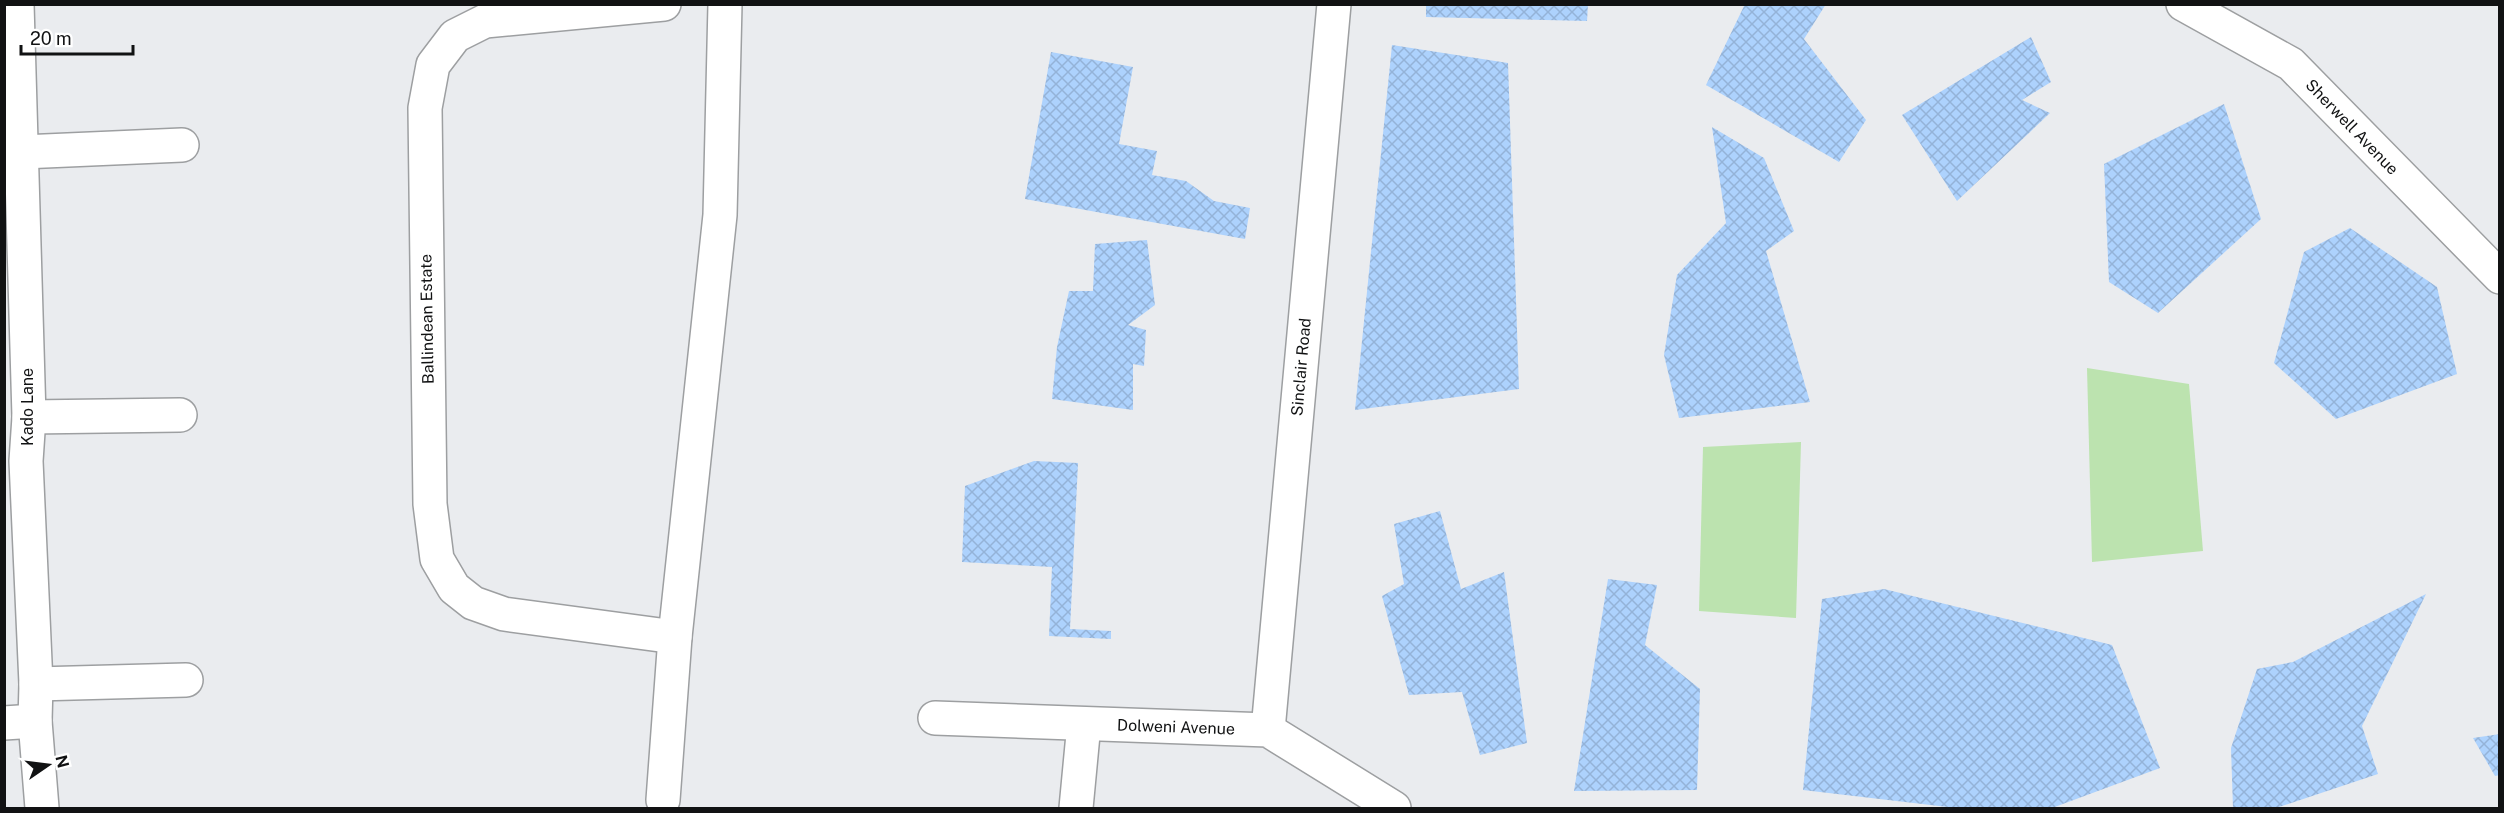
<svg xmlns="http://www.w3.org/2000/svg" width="2504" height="813" viewBox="0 0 2504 813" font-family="'Public Sans',sans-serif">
  <defs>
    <pattern id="building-cross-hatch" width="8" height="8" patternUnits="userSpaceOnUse" patternTransform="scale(1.5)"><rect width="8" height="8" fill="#add2fd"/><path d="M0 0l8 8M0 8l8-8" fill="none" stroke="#94b3d8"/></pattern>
  </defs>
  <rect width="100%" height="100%" fill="#eaecef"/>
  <!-- pitch -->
  <g fill="#bce3af">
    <path d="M2087 368 2189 384 2203 551 2092 562Z"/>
    <path d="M1801 442 1796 618 1699 611 1703 447Z"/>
  </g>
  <!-- building -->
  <g fill="url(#building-cross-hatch)">
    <path d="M1426 4H1588L1587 21 1426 17Z"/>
    <path d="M1745 4H1826L1804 39 1866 120 1839 162 1706 85Z"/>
    <path d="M2031 37 2051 82 2022 100 2050 113 1957 201 1902 115Z"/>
    <path d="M1392 45 1508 63 1519 389 1355 410Z"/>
    <path d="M1051 52 1133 67 1119 144 1157 151 1152 175 1186 181 1214 201 1250 208 1245 239 1025 199Z"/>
    <path d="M2224 104 2261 219 2158 313 2109 282 2104 164Z"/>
    <path d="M1712 127 1764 158 1794 231 1766 251 1810 402 1679 418 1664 355 1677 275 1726 223Z"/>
    <path d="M2350 228 2437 287 2457 374 2336 419 2274 363 2304 252Z"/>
    <path d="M1147 240 1155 305 1128 325 1146 330 1144 366 1133 364V410L1052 399 1057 347 1069 291H1093L1095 244Z"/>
    <path d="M1034 461 1078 463 1070 629 1111 631V639L1049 636 1052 567 962 562 965 486Z"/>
    <path d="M1440 511 1461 589 1504 572 1527 743 1480 755 1462 692 1409 695 1382 596 1404 584 1394 524Z"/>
    <path d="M1608 579 1657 585 1645 645 1700 689 1697 790 1574 791Z"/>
    <path d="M1884 589 2112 645 2160 768 2052 808H1956L1803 790 1822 599Z"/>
    <path d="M2426 594 2362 726 2378 774 2276 808H2233L2231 748 2257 669 2293 662Z"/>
    <path d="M2500 734V775L2495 776 2473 738Z"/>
  </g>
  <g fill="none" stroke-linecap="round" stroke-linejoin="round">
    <!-- street casing -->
    <g stroke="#9d9fa1" stroke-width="36">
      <g id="street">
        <path d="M17 4 29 417 26 461 36 684 35 721 42 808"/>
        <path d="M664 4 485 21 455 36 433 65 425 108 430 504 437 559 454 588 473 603 504 614 675 637"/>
        <path d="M2183 4 2291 64 2500 277"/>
        <path d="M22 152 182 145"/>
        <path d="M29 417 180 415"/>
        <path d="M36 684 186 680"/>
        <path d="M935 718 1268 730 1394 808"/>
        <path d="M4 723 35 721"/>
        <path d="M1268 730 1334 4"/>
        <path d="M663 800 675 637 720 215 725 4"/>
        <path d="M1076 808 1084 724"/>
      </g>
    </g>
    <!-- street -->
    <use href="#street" stroke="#fff" stroke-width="33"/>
  </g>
  <g text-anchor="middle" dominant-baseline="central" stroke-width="4.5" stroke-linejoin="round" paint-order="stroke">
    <!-- street labels -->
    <g font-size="16" fill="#111213" stroke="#fff">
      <text transform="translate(2352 127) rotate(46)">Sherwell Avenue</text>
      <text transform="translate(427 319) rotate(-91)">Ballindean Estate</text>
      <text transform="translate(1301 367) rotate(-85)">Sinclair Road</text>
      <text transform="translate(27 407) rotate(-90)">Kado Lane</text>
      <text transform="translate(1176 727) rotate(2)">Dolweni Avenue</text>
    </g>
  </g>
  <!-- border -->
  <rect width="2504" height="813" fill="none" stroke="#111213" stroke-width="12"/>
  <!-- north arrow -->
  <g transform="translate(48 765) rotate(76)" stroke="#ffffff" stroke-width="4.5" paint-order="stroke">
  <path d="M0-4.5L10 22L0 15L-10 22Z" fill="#111213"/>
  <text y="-9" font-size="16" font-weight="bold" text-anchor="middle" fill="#111213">N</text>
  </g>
  <!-- scale -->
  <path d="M21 45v9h112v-9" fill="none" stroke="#111213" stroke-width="3"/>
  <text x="30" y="45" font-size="18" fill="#111213" stroke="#ffffff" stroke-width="4.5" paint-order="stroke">20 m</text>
</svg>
